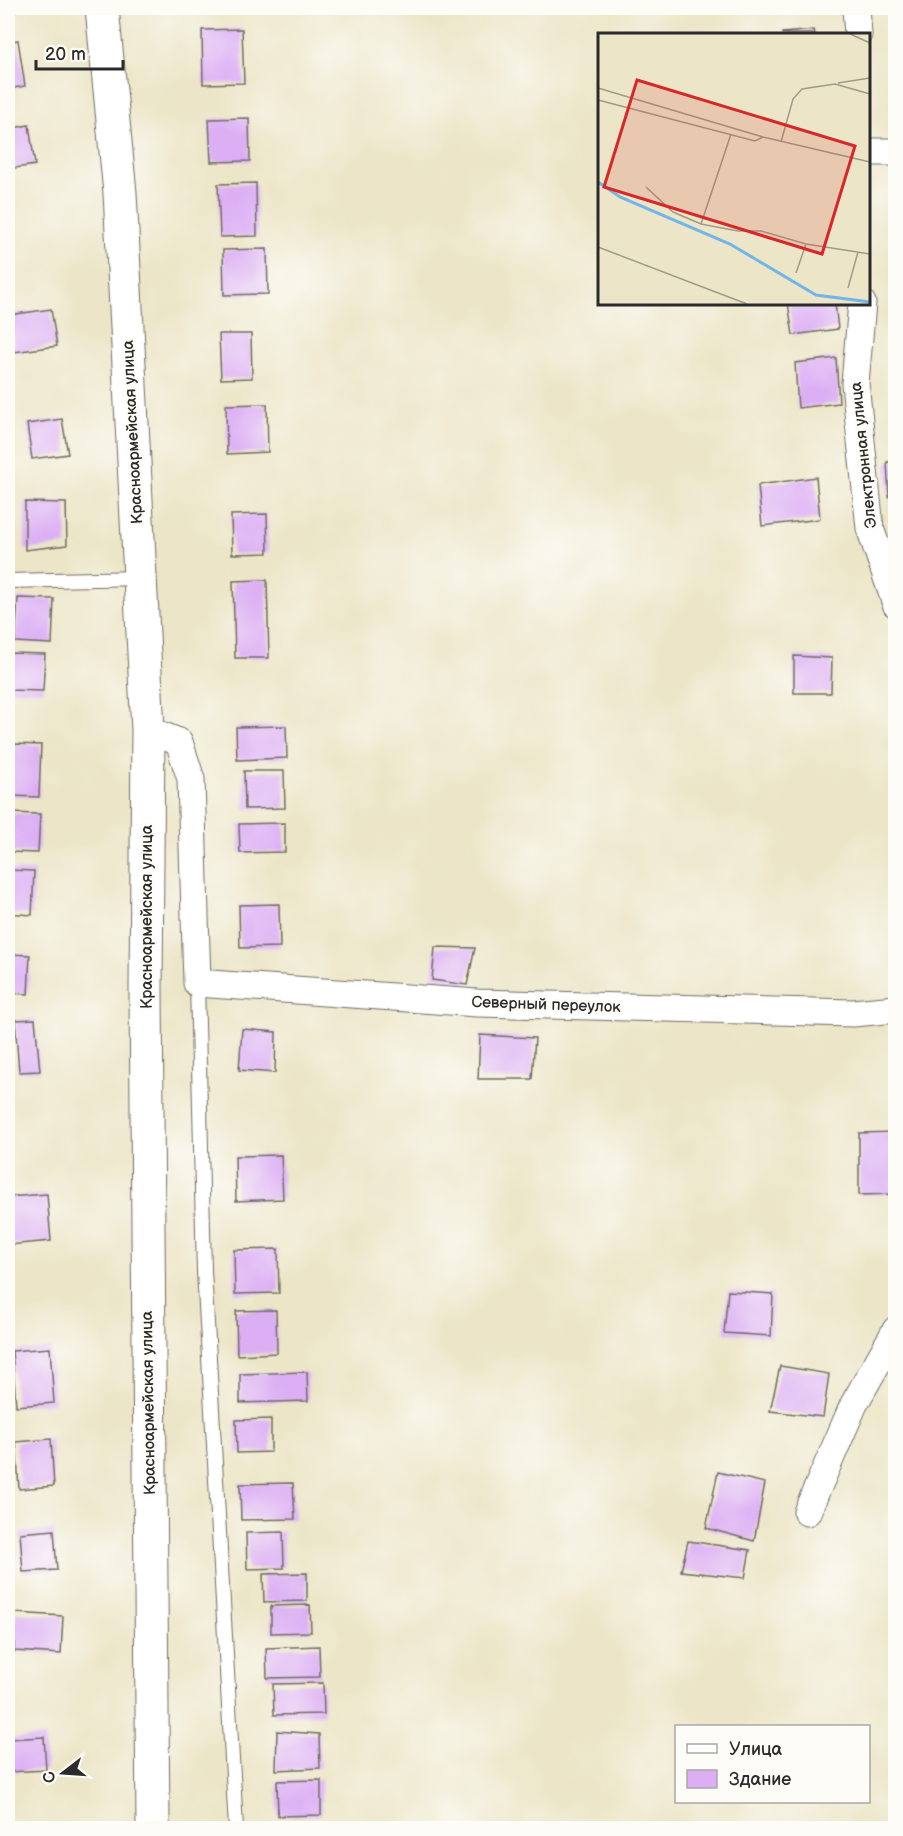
<svg xmlns="http://www.w3.org/2000/svg" width="903" height="1836" viewBox="0 0 903 1836" font-family="'Balsamiq Sans',sans-serif">
  <rect width="100%" height="100%" fill="#fdfcf7"/>
  <filter id="ink" filterUnits="userSpaceOnUse"><feTurbulence type="fractalNoise" baseFrequency=".0167" numOctaves="2"/><feDisplacementMap in="SourceGraphic" scale="12" xChannelSelector="R" yChannelSelector="G"/><feConvolveMatrix kernelMatrix="1 2 1 2 8 2 1 2 1" color-interpolation-filters="sRGB"/></filter>
  <filter id="wash" filterUnits="userSpaceOnUse"><feTurbulence type="fractalNoise" baseFrequency=".008" numOctaves="4" result="noise"/><feDisplacementMap in="SourceGraphic" scale="24" xChannelSelector="R" yChannelSelector="G"/><feGaussianBlur stdDeviation="1.35" result="paint"/><feColorMatrix in="noise" values="0 0 0 0 0 0 0 0 0 0 0 0 0 0 0 0 0 1.4 0 .05"/><feComposite in="paint" operator="in"/></filter>
  <g filter="url(#wash)">
    <rect width="100%" height="100%" fill="#ece5c7"/>
    <g id="blocks">
      <!-- building -->
      <g fill="#dcaff4">
        <path d="M242 29 244 83 203 84 202 30Z"/>
        <path d="M814 30 815 34H782V33Z"/>
        <path d="M18 40 25 86 8 89V42Z"/>
        <path d="M249 118 250 161 211 162 209 119Z"/>
        <path d="M29 125 35 165 8 169V129Z"/>
        <path d="M256 183 257 236 220 237 218 184Z"/>
        <path d="M267 249 268 294 224 295 223 250Z"/>
        <path d="M788 303H835L838 329 793 335Z"/>
        <path d="M51 309 57 346 14 352 9 315Z"/>
        <path d="M219 334H251L252 378 221 379Z"/>
        <path d="M836 358 839 403 798 408 795 363Z"/>
        <path d="M267 404 268 452 227 454 226 405Z"/>
        <path d="M62 419 68 454 32 459 27 424Z"/>
        <path d="M896 461V496L889 497 887 462Z"/>
        <path d="M816 477 820 519 762 526 758 485Z"/>
        <path d="M25 502 66 503 67 545 25 550Z"/>
        <path d="M267 514 268 553 232 554 231 515Z"/>
        <path d="M267 580 269 658H235L233 581Z"/>
        <path d="M18 598 54 599 52 644 15 642Z"/>
        <path d="M8 653 45 654 43 691 8 690Z"/>
        <path d="M794 656 832 658 831 693H794Z"/>
        <path d="M286 726 287 758 237 760 236 727Z"/>
        <path d="M14 744 41 745 39 797 11 796Z"/>
        <path d="M244 771H284L285 808 245 809Z"/>
        <path d="M8 813 40 814 38 853 8 852Z"/>
        <path d="M285 823V852L240 853 239 824Z"/>
        <path d="M8 870 34 871 32 915 8 913Z"/>
        <path d="M279 904 280 947 240 948 239 905Z"/>
        <path d="M435 947 475 948 467 985 432 980Z"/>
        <path d="M10 954 30 955 28 994 8 993Z"/>
        <path d="M35 1019 40 1071 19 1072 15 1020Z"/>
        <path d="M242 1029 276 1032 275 1073 239 1070Z"/>
        <path d="M480 1035 535 1038 532 1079H478Z"/>
        <path d="M896 1132V1194L859 1195V1133Z"/>
        <path d="M281 1155 283 1199 236 1201 235 1156Z"/>
        <path d="M47 1194 51 1241 8 1245V1197Z"/>
        <path d="M278 1249 279 1293 235 1294 234 1250Z"/>
        <path d="M728 1291 773 1294 771 1336 724 1333Z"/>
        <path d="M276 1310 277 1353 237 1355 236 1311Z"/>
        <path d="M50 1348 54 1403 16 1406 12 1351Z"/>
        <path d="M780 1366 829 1374 823 1417 770 1411Z"/>
        <path d="M307 1372 308 1401 240 1403V1374Z"/>
        <path d="M271 1419V1452L237 1453 236 1420Z"/>
        <path d="M51 1439 54 1486 19 1489 16 1442Z"/>
        <path d="M718 1472 765 1483 754 1541 706 1528Z"/>
        <path d="M293 1483 295 1519 241 1520 240 1484Z"/>
        <path d="M54 1530 57 1570 23 1572 20 1533Z"/>
        <path d="M283 1532 284 1568 247 1569 246 1533Z"/>
        <path d="M688 1541 750 1550 745 1578 681 1571Z"/>
        <path d="M307 1573V1601L264 1602 263 1574Z"/>
        <path d="M310 1605 311 1632 271 1633V1606Z"/>
        <path d="M15 1613 63 1616 61 1654 14 1651Z"/>
        <path d="M319 1646 320 1677 267 1678 266 1648Z"/>
        <path d="M323 1683 324 1714 274 1715 273 1684Z"/>
        <path d="M277 1731 319 1734 320 1768 276 1770Z"/>
        <path d="M44 1737 46 1770 8 1772V1739Z"/>
        <path d="M321 1780V1815L278 1816 277 1781Z"/>
      </g>
    </g>
  </g>
  <g filter="url(#ink)">
    <use href="#blocks" fill-opacity="0" stroke="#6f6c62" stroke-width="1.5"/>
    <g fill="none" stroke-linecap="round" stroke-linejoin="round">
      <!-- lane casing -->
      <g stroke="#6f6c62" stroke-width="16">
        <g id="lane">
          <path d="M8 581 140 578"/>
          <path d="M197 983 204 1271 236 1828"/>
        </g>
      </g>
      <!-- street casing -->
      <g stroke="#6f6c62" stroke-width="29">
        <g id="street">
          <path d="M856 8 858 34"/>
          <path d="M868 152H896"/>
          <path d="M862 303 855 383 870 528 896 604"/>
          <path d="M148 730 179 742 191 779 197 983 477 1003 853 1013 896 1009"/>
          <path d="M807 1512 854 1404 896 1330"/>
        </g>
      </g>
      <!-- secondary casing -->
      <g stroke="#6f6c62" stroke-width="35">
        <path id="secondary" d="M102 8 120 193 148 730 146 990 153 1828"/>
      </g>
      <!-- lane -->
      <use href="#lane" stroke="#fff" stroke-width="14"/>
      <!-- street -->
      <use href="#street" stroke="#fff" stroke-width="27"/>
      <!-- secondary -->
      <use href="#secondary" stroke="#fff" stroke-width="33"/>
    </g>
  </g>
  <g text-anchor="middle" dominant-baseline="central" stroke-width="6" stroke-linejoin="round" paint-order="stroke">
    <!-- street labels -->
    <g font-size="16" fill="#2b2b2b" stroke="#fdfcf7">
      <text transform="translate(133 432) rotate(-93)">Красноармейская улица</text>
      <text transform="translate(864 455) rotate(-96)">Электронная улица</text>
      <text transform="translate(147 917) rotate(-90)">Красноармейская улица</text>
      <text transform="translate(546 1005) rotate(2)">Северный переулок</text>
      <text transform="translate(149 1403) rotate(-91)">Красноармейская улица</text>
    </g>
  </g>
  <!-- overview -->
  <g transform="translate(598 33)">
    <rect width="272" height="272" fill="#ece5c7"/>
    <path fill="none" stroke="#71b6e7" stroke-width="3" d="M0 149 22 164 132 211 218 262 272 269"/>
    <path fill="none" stroke="#9f9b89" stroke-width="1.5" d="M250 0 272 10M240 50 272 45M0 55 165 104 272 129M0 67 157 108 165 104M183 109 195 66 204 56 237 51 272 61M48 154 75 179 103 191 140 198H163L208 211 272 221M103 191 133 101M0 214 149 271M198 240 208 211M250 255 260 219"/>
    <path fill="#d62828" fill-opacity="0.15" stroke="#d62828" stroke-width="3" d="M39 47 257 113 224 221 6 154Z"/>
    <rect width="272" height="272" fill="none" stroke="#2b2b2b" stroke-width="3"/>
  </g>
  <!-- margin -->
  <rect width="903" height="1836" fill="none" stroke="#fdfcf7" stroke-width="30"/>
  <!-- legend -->
  <rect x="675" y="1725" width="195" height="78" fill="#fdfcf7" stroke="#a9a8a5" stroke-width="1.5"/>
  <rect x="687" y="1744" width="30" height="9" fill="#ffffff" stroke="#a9a8a5" stroke-width="1.5"/>
  <text x="729" y="1755" font-size="18" fill="#2b2b2b">Улица</text>
  <rect x="687" y="1770" width="30" height="18" fill="#dcaff4" stroke="#a9a8a5" stroke-width="1.5"/>
  <text x="729" y="1785" font-size="18" fill="#2b2b2b">Здание</text>
  <!-- north arrow -->
  <g transform="translate(63 1773) rotate(253)" stroke="#fdfcf7" stroke-width="4.5" paint-order="stroke">
  <path d="M0-4.5L10 22L0 15L-10 22Z" fill="#2b2b2b"/>
  <text y="-9" font-size="16" font-weight="bold" text-anchor="middle" fill="#2b2b2b">С</text>
  </g>
  <!-- scale -->
  <path d="M36 60v9h87v-9" fill="none" stroke="#2b2b2b" stroke-width="3"/>
  <text x="45" y="60" font-size="18" fill="#2b2b2b" stroke="#fdfcf7" stroke-width="4.5" paint-order="stroke">20 m</text>
</svg>
